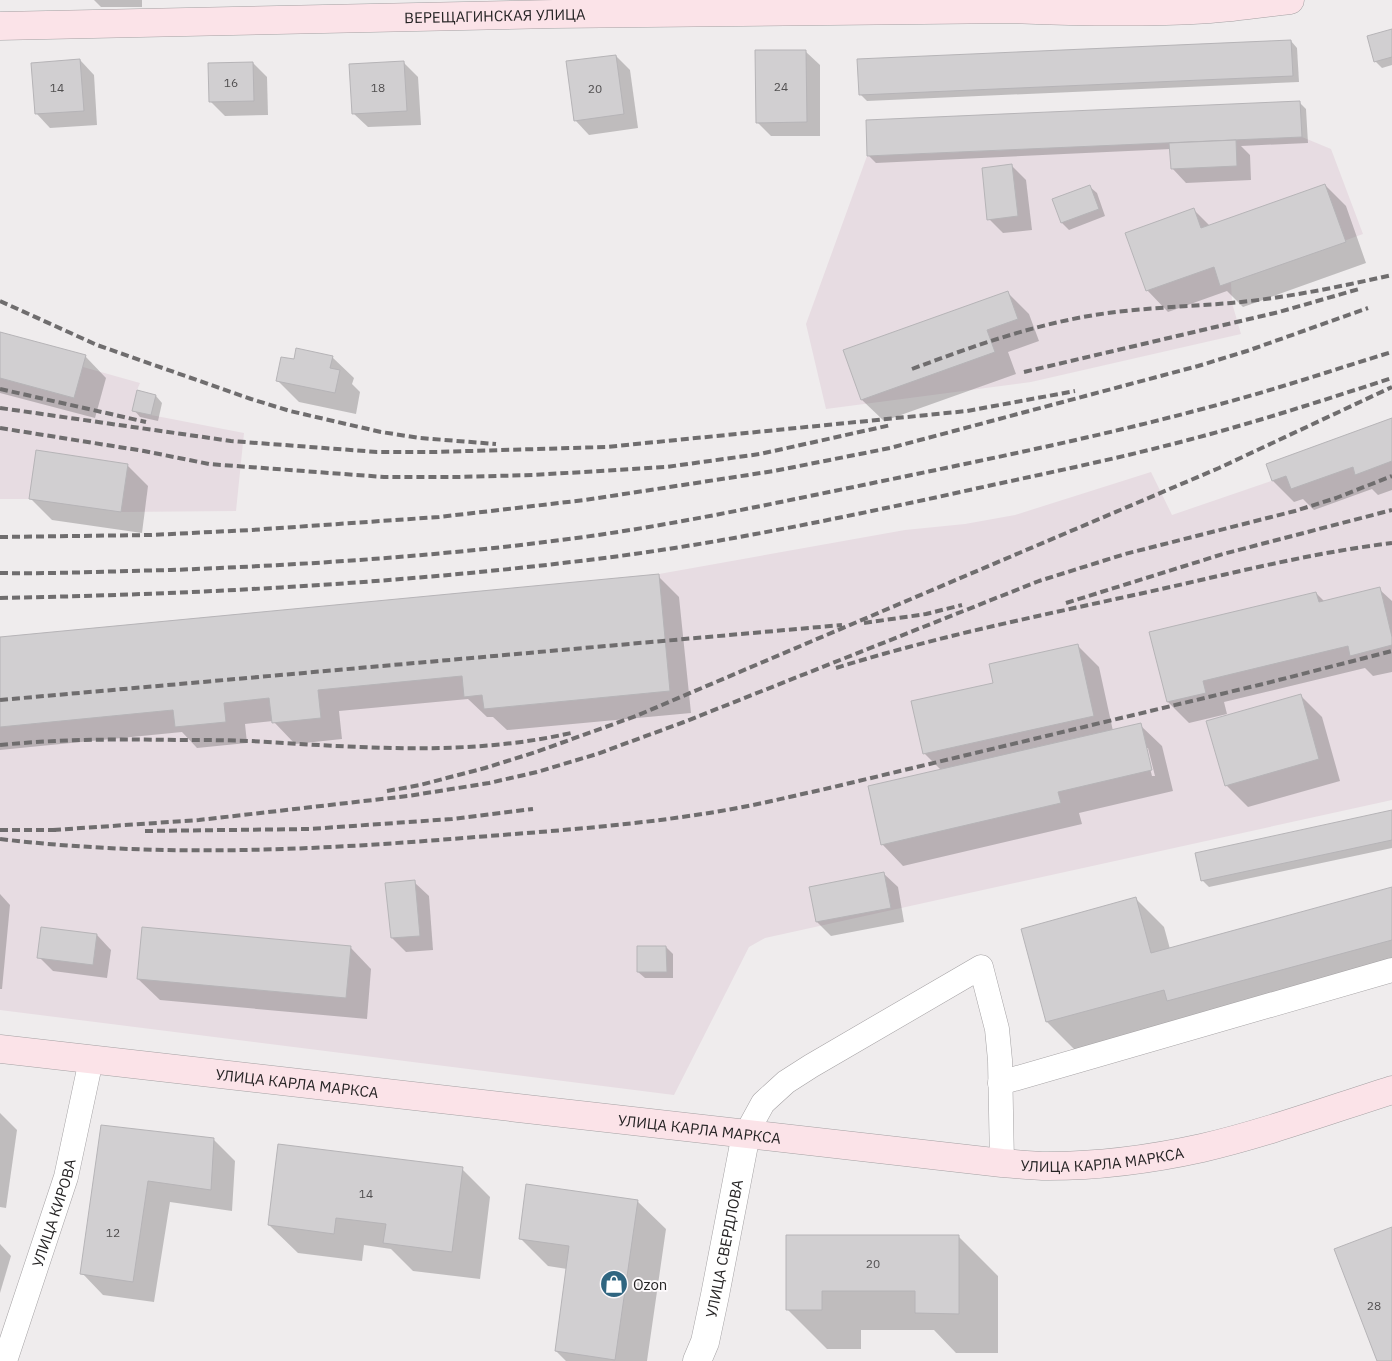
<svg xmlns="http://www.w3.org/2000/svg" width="1392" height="1361" viewBox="0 0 1392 1361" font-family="'IBM Plex Sans',sans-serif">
  <rect width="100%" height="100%" fill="#efeced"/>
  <!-- built -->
  <g fill="#e7dce2">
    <path d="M1302 137 1331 149 1363 234 1231 282 1232 303 1241 334 1031 382 826 409 806 324 867 156Z"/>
    <path d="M0 332 83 367 140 383 137 390 156 395 151 415 244 433 236 511 121 512 29 499H0Z"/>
    <path d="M1392 461V800L765 938 749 947 674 1095 0 1010V637L659 574 905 530 965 524 1015 515 1151 472 1172 515 1286 476 1353 467 1356 474Z"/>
  </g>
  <!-- shadow -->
  <g fill="#0003" fill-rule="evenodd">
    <path d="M94 0H142V7H101Z"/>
    <path d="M1392 31V65L1382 68 1375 61Z"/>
    <path d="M1291 41 1297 48 1299 82 867 101 860 94Z"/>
    <path d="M805 51 820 65V136H771L757 122Z"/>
    <path d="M616 56 630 70 638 128 589 135 575 120Z"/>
    <path d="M80 60 94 75 97 125 50 128 36 113Z"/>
    <path d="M253 63 267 77 268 115 225 116 211 102Z"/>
    <path d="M404 63 418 77 421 125 368 127 353 113Z"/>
    <path d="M1299 102 1306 109 1308 143 1241 146 1250 155 1251 180 1186 183 1172 168 1171 149 876 163 869 156Z"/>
    <path d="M1012 166 1026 180 1032 230 1003 233 989 219Z"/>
    <path d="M1325 185 1346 206 1366 263 1243 307 1227 291 1168 312 1147 290 1194 210 1210 226Z"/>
    <path d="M1090 187 1097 193 1105 216 1069 230 1062 223 1054 200Z"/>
    <path d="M1008 293 1029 314 1039 341 1008 352 1016 374 884 421 862 400 844 351Z"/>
    <path d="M0 334 85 356 106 378 95 418 0 393Z"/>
    <path d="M332 357 354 378 352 384 360 392 356 414 299 402 278 381 295 361Z"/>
    <path d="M156 396 162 403 158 421 140 417 134 410Z"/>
    <path d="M1392 419V490L1378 495 1372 489 1314 510 1303 499 1294 502 1273 481 1267 464Z"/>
    <path d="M127 465 148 486 142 533 52 520 30 498Z"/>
    <path d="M658 576 679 597 691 713 507 730 493 717H487L468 699 339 711 342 739 295 744 273 721 245 724 247 743 197 748 182 732 0 750V639Z"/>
    <path d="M1379 589 1392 601V672L1373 676 1365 668 1224 702 1227 714 1189 723 1168 702 1316 593 1325 602Z"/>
    <path d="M1078 646 1099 667 1113 731 1140 725 1162 746 1173 791 1079 813 1082 824 903 866 882 844 941 770 924 753 995 684ZM1145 748H1148L1155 776H1152Z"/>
    <path d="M1300 695 1322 717 1340 781 1248 807 1227 786 1208 722Z"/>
    <path d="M1392 811V848L1209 887 1202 880Z"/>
    <path d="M883 873 898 887 904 922 831 936 817 922 810 888Z"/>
    <path d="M414 882 429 896 433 950 406 952 392 938Z"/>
    <path d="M1392 888V975L1075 1050 1047 1022 1136 899 1164 927 1170 949Z"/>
    <path d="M0 894 10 905 2 989H0Z"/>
    <path d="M43 928 97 935 111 950 107 978 53 971 39 957Z"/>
    <path d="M350 947 371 969 367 1019 160 1000 138 979Z"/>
    <path d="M666 947 673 954V978H645L638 972Z"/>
    <path d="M0 1113 17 1130 6 1208 0 1207Z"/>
    <path d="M102 1126 214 1140 235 1161 232 1211 170 1202 154 1302 103 1295 82 1273Z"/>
    <path d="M462 1169 490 1197 480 1279 413 1271 391 1249 364 1245 362 1261 298 1253 269 1225Z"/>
    <path d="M637 1201 666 1229 647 1361H566L556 1351 567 1269 548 1266 520 1238Z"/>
    <path d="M787 1236 959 1237 998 1276V1353H956L934 1330H861V1349H827L787 1309Z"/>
    <path d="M0 1244 11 1256 0 1293Z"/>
  </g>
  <!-- building -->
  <g fill="#d1cfd1" stroke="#b6b4b7">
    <path d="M1392 29V57L1374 62 1367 36Z"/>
    <path d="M1291 40 1293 76 859 95 857 59Z"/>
    <path d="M755 50H806L807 122 756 123Z"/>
    <path d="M616 55 624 114 574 121 566 61Z"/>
    <path d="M80 59 84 111 35 114 31 63Z"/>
    <path d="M404 61 407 111 352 114 349 64Z"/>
    <path d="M253 62 254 101 209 102 208 63Z"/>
    <path d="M1300 101 1302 137 867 156 866 120Z"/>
    <path d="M1236 140 1237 166 1171 169 1169 143Z"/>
    <path d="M1012 164 1018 216 987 220 982 168Z"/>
    <path d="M1325 184 1346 242 1220 286 1214 267 1146 291 1125 233 1194 208 1201 228Z"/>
    <path d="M1090 185 1099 209 1061 223 1052 199Z"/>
    <path d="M1008 291 1018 319 987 330 995 352 861 400 843 350Z"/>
    <path d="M0 332 86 355 74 398 0 378Z"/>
    <path d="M296 348 333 356 330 368 340 370 335 393 276 381 281 357 294 359Z"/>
    <path d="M137 390 156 395 151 415 132 411Z"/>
    <path d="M1392 418V461L1355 475 1353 467 1291 489 1286 476 1272 481 1266 464Z"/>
    <path d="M36 450 128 464 121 512 29 499Z"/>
    <path d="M659 574 670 691 484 709 482 695 464 697 462 676 318 690 321 718 272 723 269 698 224 703 226 722 175 727 173 710 0 727V637Z"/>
    <path d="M1380 587 1392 637V645L1350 656 1348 646 1203 681 1206 693 1167 702 1149 632 1316 592 1319 602Z"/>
    <path d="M1078 644 1094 716 923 754 911 701 993 683 989 664Z"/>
    <path d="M1301 694 1319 759 1225 786 1206 721Z"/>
    <path d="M1141 723 1152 770 1058 792 1061 803 881 845 868 786Z"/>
    <path d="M1392 810V840L1201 881 1195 853Z"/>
    <path d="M884 872 891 908 816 922 809 887Z"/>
    <path d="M415 880 420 936 391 938 385 883Z"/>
    <path d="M1392 887V940L1167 1001 1164 990 1046 1022 1021 929 1136 897 1151 953Z"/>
    <path d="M41 927 97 934 93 965 37 958Z"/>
    <path d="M142 927 351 946 346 998 137 979Z"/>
    <path d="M637 946H666L667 972H637Z"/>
    <path d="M101 1125 214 1138 211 1190 148 1181 133 1282 80 1274Z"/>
    <path d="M278 1144 463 1167 452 1252 383 1243 386 1224 336 1218 334 1234 268 1225Z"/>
    <path d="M526 1184 638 1200 615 1360 555 1351 569 1246 519 1239Z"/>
    <path d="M1392 1227V1361H1377L1334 1249Z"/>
    <path d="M786 1235H959V1314L915 1313V1291H822V1310H786Z"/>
  </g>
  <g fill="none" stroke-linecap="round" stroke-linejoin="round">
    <!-- minor casing -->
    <g stroke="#a4a1a3" stroke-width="25">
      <g id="minor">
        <path d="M1000 1083 1392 970"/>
        <path d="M746 1134 763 1103 786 1082 811 1066 981 967 997 1029 1000 1060 1002 1163"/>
        <path id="s1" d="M5 1361 66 1177 91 1060"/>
      </g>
    </g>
    <!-- tertiary casing -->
    <g stroke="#a4a1a3" stroke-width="29">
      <g id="tertiary">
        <path id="s2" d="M697 1361 705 1342 715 1295 746 1134"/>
      </g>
    </g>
    <!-- secondary casing -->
    <g stroke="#a4a1a3" stroke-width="29">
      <g id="secondary">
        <path id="s3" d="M0 26 554 14 1013 9C1079 12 1144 13 1210 9 1237 7 1263 3 1290 0"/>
        <path id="s4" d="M0 1049 1002 1163C1017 1164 1032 1166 1048 1166 1099 1166 1152 1159 1202 1148 1266 1133 1329 1110 1392 1090"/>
      </g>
    </g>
    <!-- minor -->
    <use href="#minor" stroke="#fff" stroke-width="24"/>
    <!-- tertiary -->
    <use href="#tertiary" stroke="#fff" stroke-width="28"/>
    <!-- secondary -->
    <use href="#secondary" stroke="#fbe3e8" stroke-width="28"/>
    <!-- rail -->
    <g stroke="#6f6d6e" stroke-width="4" stroke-dasharray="8 4" stroke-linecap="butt">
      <path d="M0 301 97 345 251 399 290 411 381 432 420 438 496 444"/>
      <path d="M912 369C968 348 1024 328 1083 317 1132 308 1182 307 1231 303 1285 298 1339 287 1392 275"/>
      <path d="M1024 372 1279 312 1359 289"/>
      <path d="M0 389 146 422"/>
      <path d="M0 408 231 441 377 452H435L606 447 967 411 1075 391"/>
      <path d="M0 428 144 451 209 464 384 477H457L533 475 666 467 760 454 891 425"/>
      <path d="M0 537 151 535 251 530 439 517 585 500 774 471 890 448 1198 366 1247 351 1368 308"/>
      <path d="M0 573C57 574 114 571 171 570 301 565 431 557 561 540 664 527 766 505 868 484 994 458 1119 433 1242 398 1293 384 1342 367 1392 352"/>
      <path d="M0 598C200 594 397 584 596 559 711 545 825 521 938 497 1022 478 1105 462 1188 440 1257 422 1324 400 1392 378"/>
      <path d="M1066 603 1223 554 1392 510"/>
      <path d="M864 623 926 614 962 605"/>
      <path d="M836 668C938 636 1043 615 1148 592 1229 574 1310 553 1392 543"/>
      <path d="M0 700 842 625"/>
      <path d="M0 745C60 739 118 739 178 740 202 740 226 740 250 741 356 747 466 757 571 733"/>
      <path d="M387 791 420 785 485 768 536 752 636 716 1219 468 1392 387"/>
      <path d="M0 830H60"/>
      <path d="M53 830 199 820 408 796 489 783 537 772 597 754 684 722 1039 581 1125 554 1295 511 1336 498 1392 476"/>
      <path d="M145 831 309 829 452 819 533 809"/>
      <path d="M0 839C152 857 300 851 451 839 550 831 651 825 748 806 773 801 797 795 821 790L1267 683 1392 651"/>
    </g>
  </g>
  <!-- icons -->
  <defs>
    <g id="shop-disc" transform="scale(1.4375)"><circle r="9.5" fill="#2f6580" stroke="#fcf9fb"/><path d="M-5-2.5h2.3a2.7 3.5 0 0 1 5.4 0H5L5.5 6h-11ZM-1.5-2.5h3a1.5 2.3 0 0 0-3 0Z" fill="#fff"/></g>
  </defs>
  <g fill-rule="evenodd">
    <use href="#shop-disc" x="614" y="1284"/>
  </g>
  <g text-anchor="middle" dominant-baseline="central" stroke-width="4" stroke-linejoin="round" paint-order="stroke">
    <!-- number labels -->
    <g font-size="12" fill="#514f50">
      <text x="231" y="82">16</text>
      <text x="781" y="86">24</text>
      <text x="57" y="87">14</text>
      <text x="378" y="87">18</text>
      <text x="595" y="88">20</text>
      <text x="366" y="1193">14</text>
      <text x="113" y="1232">12</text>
      <text x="873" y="1263">20</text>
      <text x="1374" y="1305">28</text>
    </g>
    <!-- street labels -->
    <g font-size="15" fill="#262425" stroke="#fcf9fb">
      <text stroke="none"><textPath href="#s3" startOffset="495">ВЕРЕЩАГИНСКАЯ УЛИЦА</textPath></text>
      <text stroke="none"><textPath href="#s4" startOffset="299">УЛИЦА КАРЛА МАРКСА</textPath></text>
      <text stroke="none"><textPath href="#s4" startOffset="704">УЛИЦА КАРЛА МАРКСА</textPath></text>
      <text stroke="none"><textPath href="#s4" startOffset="1109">УЛИЦА КАРЛА МАРКСА</textPath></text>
      <text stroke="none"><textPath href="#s1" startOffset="156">УЛИЦА КИРОВА</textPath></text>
      <text stroke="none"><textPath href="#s2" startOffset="116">УЛИЦА СВЕРДЛОВА</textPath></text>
    </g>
    <!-- poi labels -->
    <g font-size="15" fill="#262425" stroke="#fcf9fb" text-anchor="start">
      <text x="633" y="1284">Ozon</text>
    </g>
  </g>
</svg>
